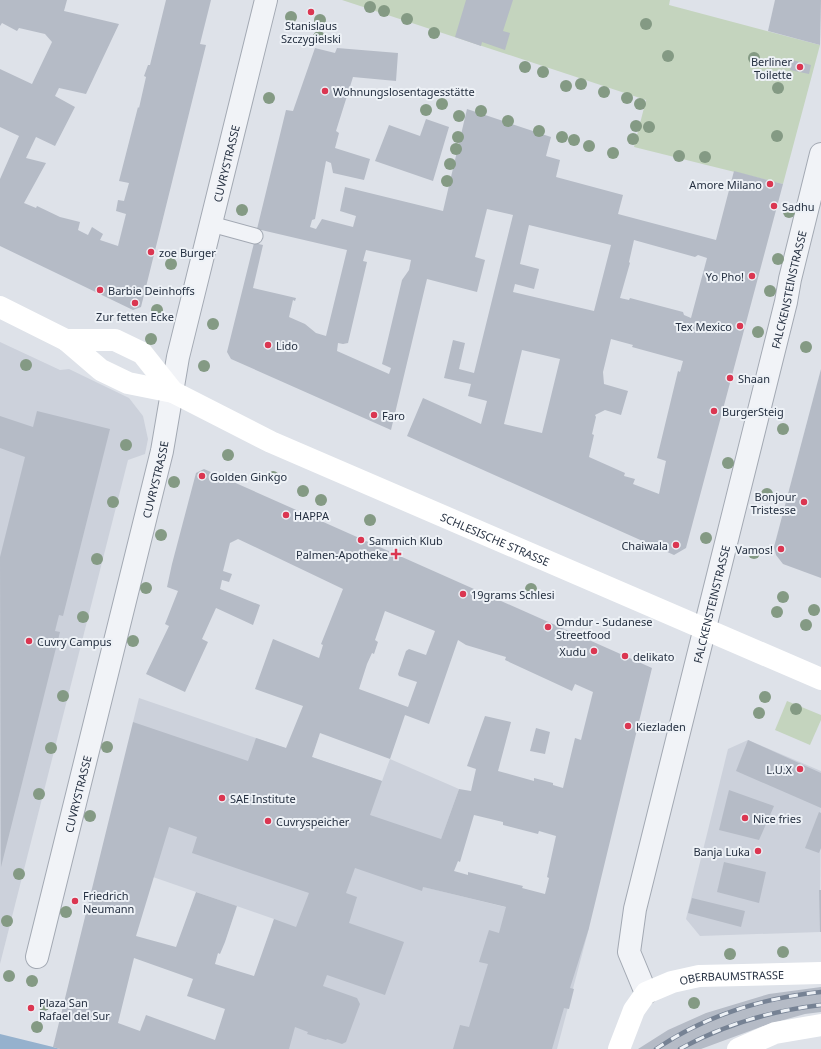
<svg xmlns="http://www.w3.org/2000/svg" width="821" height="1049" viewBox="0 0 821 1049" font-family="'Noto Sans',sans-serif">
  <rect width="100%" height="100%" fill="#dee2e9"/>
  <!-- built -->
  <g fill="#ccd1db">
    <path d="M0 342 60 370 69 369 129 398 143 416 148 439 145 454 128 460 0 964Z"/>
    <path d="M139 698 382 781 390 759 459 789 424 887 589 928 557 1049H252L274 919 153 877 133 722Z"/>
    <path d="M748 740 821 771 820 932 700 936 686 919 728 749Z"/>
  </g>
  <!-- green -->
  <g fill="#c4d4be">
    <path d="M342 0H670L669 5 820 45 783 184 634 147 646 100Z"/>
    <path d="M787 701 821 715V720L810 745 775 730Z"/>
  </g>
  <!-- water -->
  <path fill="#95b1cd" d="M0 1034 53 1047 60 1049H0Z"/>
  <!-- building -->
  <g fill="#b5bbc6" fill-rule="evenodd">
    <path d="M0 0H67L64 11 119 24 86 94 59 88 55 96 75 107 55 146 36 137 26 158 46 163 24 203 36 208 37 206 60 217 80 222 78 230 88 235 92 227 103 234 100 240 118 246 126 214 116 211 118 200 124 201 129 183 119 181 138 107 139 108 146 77 144 76 148 65H150L166 0H211L200 44 206 45 141 307 133 310 0 246V179L19 136 0 127V69L32 84 52 42 45 34 19 28 17 31 2 23 0 26Z"/>
    <path d="M466 0H513L503 31 510 33 505 50 482 42 481 46 455 37Z"/>
    <path d="M775 0H821L820 45 768 31Z"/>
    <path d="M315 48 335 53 337 48 398 53 396 81 353 77 336 131 339 133 335 148 370 159 364 180 333 173 331 163 326 161 315 219 312 220 310 227 316 229 322 219 353 227 356 216 340 211 345 187 443 211 467 109 551 137 546 156 560 160 556 177 623 195 618 214 716 240 734 171 783 184 686 548 674 555 407 436 423 398 481 424 487 401 468 396 471 384 444 378 453 340 465 343 459 369 474 373 513 215 487 209 475 257 485 260 477 292 427 279 391 430 231 359 227 352 254 243 263 245 253 288 296 298 295 301 293 300 289 317 305 324 316 333 326 336 347 250 257 229 286 110 293 111ZM529 225 611 245 594 311 513 292 515 284 534 289 539 269 520 264ZM634 240 695 257 698 255 707 258 691 318 684 315 683 312 630 298 629 300 620 298 630 263 629 262ZM366 250 411 260 409 270 402 280 382 364 391 368 389 374 337 351 338 343 343 344 348 343 367 262 363 261ZM611 339 633 345 632 347 683 361 680 372 678 371 657 458 666 461 659 494 633 484 635 479 624 476 625 473 589 457 594 435 592 434 596 417 595 415 605 410 621 415 628 391 604 384 603 372ZM522 350 560 359 542 433 504 424Z"/>
    <path d="M792 60 811 65 809 74 790 70Z"/>
    <path d="M426 119 449 127 433 181 375 161 389 125 420 136Z"/>
    <path d="M821 369V578L783 564 776 555 774 547Z"/>
    <path d="M37 411 110 429 63 616 59 615 55 631 60 632 1 867 0 557 25 457 0 448V416L33 427Z"/>
    <path d="M204 469 652 668 589 928 570 988 574 989 569 1009 564 1008 552 1049H453L460 1025 469 1027 488 964 479 962 489 930 499 933 506 907 423 887 422 891 355 868 346 893 357 897 349 923 404 942 385 995 327 975 323 986 357 998 360 1004 346 1042 342 1044 327 1039 326 1040 307 1034 308 1032 295 1027 289 1049H60L53 1047 133 722 248 761 256 738 286 748 303 706 255 689 273 639 319 658 323 645 321 644 343 589 238 539 230 543 223 571 232 574 229 582 222 580 220 589 260 605 253 625 216 608 202 639 208 642 185 692 146 674 169 626 165 624 178 591 167 587 172 564 196 473ZM385 611 435 631 426 655 409 649 406 651 398 674 399 676 417 682 408 707 359 689 367 664 372 653 374 654 378 642 375 640ZM458 640 466 645 506 657 505 660 572 691 575 684 593 692 581 740 575 738 563 788 553 785V783L534 778V781L498 771 511 722 485 716 467 766 476 769 471 791 459 789 441 839 370 815 382 781 312 757 320 733 390 759 405 715 429 724ZM474 815 503 822V825L538 834 539 831 556 836 547 877 549 878 545 894 522 888 523 886 468 872V875L454 871 458 861 460 862ZM169 827 197 837 192 853 309 893 296 927 274 919 254 976 215 964 218 953 220 954 225 942 237 906 196 892 176 947 136 936ZM134 958 193 979 187 996 225 1009 215 1040 146 1015 140 1031 118 1023Z"/>
    <path d="M536 728 550 732 545 754 530 751Z"/>
    <path d="M748 740 821 773V808L736 771Z"/>
    <path d="M729 790 774 806 759 840 719 830Z"/>
    <path d="M819 812 821 813V848L819 853 805 848Z"/>
    <path d="M724 862 766 872 759 903 717 892Z"/>
    <path d="M819 890H821V932H820Z"/>
    <path d="M692 898 745 911 741 927 688 913Z"/>
    <path d="M821 987V1012L805 1014 766 1025 701 1049H638L668 1030 706 1013 769 994Z"/>
  </g>
  <g fill="none" stroke-linecap="round" stroke-linejoin="round">
    <!-- lane casing -->
    <g stroke="#a3a9b3" stroke-width="17">
      <path id="lane" d="M211 224 255 236"/>
    </g>
    <!-- street casing -->
    <g stroke="#a3a9b3" stroke-width="24">
      <g id="street">
        <path id="s1" d="M37 957 162 451 178 357 266 0"/>
        <path id="s2" d="M646 993 629 952 635 909C686 707 735 504 786 302L790 279 821 154"/>
      </g>
    </g>
    <!-- lane -->
    <use href="#lane" stroke="#f1f3f7" stroke-width="15"/>
    <!-- street -->
    <use href="#street" stroke="#f1f3f7" stroke-width="22"/>
    <!-- secondary -->
    <g stroke="#fff" stroke-width="22">
      <path id="s3" d="M0 307 66 340 101 370 128 383 173 392 271 442 821 679"/>
      <path d="M66 340H115L142 353 173 392"/>
      <path id="s4" d="M619 1049 634 1010 646 993 672 982 699 976 821 973"/>
      <path d="M738 1049 775 1033 821 1025"/>
    </g>
    <!-- rail casing -->
    <g stroke="#768294" stroke-width="4.5">
      <g id="rail">
        <path d="M656 1049C705 1016 762 998 821 992"/>
        <path d="M680 1049C725 1024 770 1011 821 1005"/>
      </g>
    </g>
    <!-- rail -->
    <use href="#rail" stroke="#edf1f6" stroke-width="3" stroke-dasharray="9" stroke-linecap="butt"/>
  </g>
  <!-- trees -->
  <g fill="#849a84">
    <circle cx="370" cy="7" r="6"/>
    <circle cx="384" cy="11" r="6"/>
    <circle cx="291" cy="17" r="6"/>
    <circle cx="407" cy="19" r="6"/>
    <circle cx="320" cy="20" r="6"/>
    <circle cx="646" cy="24" r="6"/>
    <circle cx="434" cy="33" r="6"/>
    <circle cx="319" cy="37" r="6"/>
    <circle cx="668" cy="56" r="6"/>
    <circle cx="754" cy="58" r="6"/>
    <circle cx="525" cy="67" r="6"/>
    <circle cx="543" cy="72" r="6"/>
    <circle cx="581" cy="84" r="6"/>
    <circle cx="566" cy="86" r="6"/>
    <circle cx="778" cy="88" r="6"/>
    <circle cx="604" cy="92" r="6"/>
    <circle cx="269" cy="98" r="6"/>
    <circle cx="627" cy="98" r="6"/>
    <circle cx="442" cy="104" r="6"/>
    <circle cx="640" cy="104" r="6"/>
    <circle cx="426" cy="110" r="6"/>
    <circle cx="481" cy="111" r="6"/>
    <circle cx="459" cy="116" r="6"/>
    <circle cx="508" cy="121" r="6"/>
    <circle cx="636" cy="126" r="6"/>
    <circle cx="649" cy="127" r="6"/>
    <circle cx="539" cy="131" r="6"/>
    <circle cx="777" cy="136" r="6"/>
    <circle cx="458" cy="137" r="6"/>
    <circle cx="562" cy="137" r="6"/>
    <circle cx="633" cy="139" r="6"/>
    <circle cx="574" cy="140" r="6"/>
    <circle cx="589" cy="146" r="6"/>
    <circle cx="456" cy="149" r="6"/>
    <circle cx="613" cy="153" r="6"/>
    <circle cx="679" cy="156" r="6"/>
    <circle cx="705" cy="157" r="6"/>
    <circle cx="450" cy="164" r="6"/>
    <circle cx="447" cy="181" r="6"/>
    <circle cx="242" cy="210" r="6"/>
    <circle cx="789" cy="212" r="6"/>
    <circle cx="778" cy="259" r="6"/>
    <circle cx="171" cy="264" r="6"/>
    <circle cx="770" cy="291" r="6"/>
    <circle cx="157" cy="310" r="6"/>
    <circle cx="213" cy="324" r="6"/>
    <circle cx="758" cy="332" r="6"/>
    <circle cx="151" cy="339" r="6"/>
    <circle cx="806" cy="347" r="6"/>
    <circle cx="26" cy="365" r="6"/>
    <circle cx="204" cy="366" r="6"/>
    <circle cx="783" cy="429" r="6"/>
    <circle cx="126" cy="445" r="6"/>
    <circle cx="228" cy="455" r="6"/>
    <circle cx="728" cy="463" r="6"/>
    <circle cx="273" cy="477" r="6"/>
    <circle cx="174" cy="482" r="6"/>
    <circle cx="303" cy="491" r="6"/>
    <circle cx="767" cy="494" r="6"/>
    <circle cx="321" cy="500" r="6"/>
    <circle cx="113" cy="502" r="6"/>
    <circle cx="370" cy="520" r="6"/>
    <circle cx="161" cy="535" r="6"/>
    <circle cx="706" cy="538" r="6"/>
    <circle cx="754" cy="553" r="6"/>
    <circle cx="97" cy="559" r="6"/>
    <circle cx="146" cy="588" r="6"/>
    <circle cx="531" cy="589" r="6"/>
    <circle cx="783" cy="597" r="6"/>
    <circle cx="814" cy="610" r="6"/>
    <circle cx="777" cy="612" r="6"/>
    <circle cx="83" cy="617" r="6"/>
    <circle cx="806" cy="625" r="6"/>
    <circle cx="133" cy="641" r="6"/>
    <circle cx="63" cy="696" r="6"/>
    <circle cx="765" cy="697" r="6"/>
    <circle cx="796" cy="709" r="6"/>
    <circle cx="759" cy="713" r="6"/>
    <circle cx="107" cy="747" r="6"/>
    <circle cx="51" cy="748" r="6"/>
    <circle cx="39" cy="794" r="6"/>
    <circle cx="90" cy="816" r="6"/>
    <circle cx="19" cy="874" r="6"/>
    <circle cx="66" cy="912" r="6"/>
    <circle cx="7" cy="921" r="6"/>
    <circle cx="783" cy="952" r="6"/>
    <circle cx="730" cy="954" r="6"/>
    <circle cx="9" cy="976" r="6"/>
    <circle cx="32" cy="981" r="6"/>
    <circle cx="694" cy="1003" r="6"/>
    <circle cx="44" cy="1005" r="6"/>
    <circle cx="37" cy="1027" r="6"/>
  </g>
  <!-- markers -->
  <g fill="#db3651" stroke="#edf1f6" stroke-width="1.5">
    <circle cx="311" cy="12" r="4"/>
    <circle cx="800" cy="67" r="4"/>
    <circle cx="325" cy="91" r="4"/>
    <circle cx="770" cy="184" r="4"/>
    <circle cx="774" cy="206" r="4"/>
    <circle cx="151" cy="252" r="4"/>
    <circle cx="752" cy="276" r="4"/>
    <circle cx="100" cy="290" r="4"/>
    <circle cx="135" cy="303" r="4"/>
    <circle cx="740" cy="326" r="4"/>
    <circle cx="268" cy="345" r="4"/>
    <circle cx="730" cy="378" r="4"/>
    <circle cx="714" cy="411" r="4"/>
    <circle cx="374" cy="415" r="4"/>
    <circle cx="202" cy="476" r="4"/>
    <circle cx="804" cy="502" r="4"/>
    <circle cx="286" cy="515" r="4"/>
    <circle cx="361" cy="540" r="4"/>
    <circle cx="676" cy="545" r="4"/>
    <circle cx="781" cy="549" r="4"/>
    <path d="M394 548h4v4h4v4h-4v4h-4v-4h-4v-4h4z"/>
    <circle cx="463" cy="594" r="4"/>
    <circle cx="548" cy="627" r="4"/>
    <circle cx="29" cy="641" r="4"/>
    <circle cx="594" cy="651" r="4"/>
    <circle cx="625" cy="656" r="4"/>
    <circle cx="628" cy="726" r="4"/>
    <circle cx="800" cy="769" r="4"/>
    <circle cx="222" cy="798" r="4"/>
    <circle cx="745" cy="818" r="4"/>
    <circle cx="268" cy="821" r="4"/>
    <circle cx="758" cy="851" r="4"/>
    <circle cx="75" cy="901" r="4"/>
    <circle cx="31" cy="1008" r="4"/>
  </g>
  <g text-anchor="middle" dominant-baseline="central" stroke-width="4" stroke-linejoin="round" paint-order="stroke">
    <!-- poi labels -->
    <g font-size="11" fill="#253041" stroke="#edf1f6" text-anchor="start">
      <text x="311" y="25" text-anchor="middle">Stanislaus<tspan x="311" dy="13">Szczygielski</tspan></text>
      <text x="792" y="61" text-anchor="end">Berliner<tspan x="792" dy="13">Toilette</tspan></text>
      <text x="333" y="91">Wohnungslosentagesstätte</text>
      <text x="762" y="184" text-anchor="end">Amore Milano</text>
      <text x="782" y="206">Sadhu</text>
      <text x="159" y="252">zoe Burger</text>
      <text x="744" y="276" text-anchor="end">Yo Pho!</text>
      <text x="108" y="290">Barbie Deinhoffs</text>
      <text x="135" y="316" text-anchor="middle">Zur fetten Ecke</text>
      <text x="732" y="326" text-anchor="end">Tex Mexico</text>
      <text x="276" y="345">Lido</text>
      <text x="738" y="378">Shaan</text>
      <text x="722" y="411">BurgerSteig</text>
      <text x="382" y="415">Faro</text>
      <text x="210" y="476">Golden Ginkgo</text>
      <text x="796" y="496" text-anchor="end">Bonjour<tspan x="796" dy="13">Tristesse</tspan></text>
      <text x="294" y="515">HAPPA</text>
      <text x="369" y="540">Sammich Klub</text>
      <text x="668" y="545" text-anchor="end">Chaiwala</text>
      <text x="773" y="549" text-anchor="end">Vamos!</text>
      <text x="388" y="554" text-anchor="end">Palmen-Apotheke</text>
      <text x="471" y="594">19grams Schlesi</text>
      <text x="556" y="621">Omdur - Sudanese<tspan x="556" dy="13">Streetfood</tspan></text>
      <text x="37" y="641">Cuvry Campus</text>
      <text x="586" y="651" text-anchor="end">Xudu</text>
      <text x="633" y="656">delikato</text>
      <text x="636" y="726">Kiezladen</text>
      <text x="792" y="769" text-anchor="end">L.U.X</text>
      <text x="230" y="798">SAE Institute</text>
      <text x="753" y="818">Nice fries</text>
      <text x="276" y="821">Cuvryspeicher</text>
      <text x="750" y="851" text-anchor="end">Banja Luka</text>
      <text x="83" y="895">Friedrich<tspan x="83" dy="13">Neumann</tspan></text>
      <text x="39" y="1002">Plaza San<tspan x="39" dy="13">Rafael del Sur</tspan></text>
    </g>
    <!-- street labels -->
    <g font-size="11" fill="#253041" stroke="#edf1f6">
      <text stroke="none"><textPath href="#s1" startOffset="816">CUVRYSTRASSE</textPath></text>
      <text stroke="none"><textPath href="#s2" startOffset="726">FALCKENSTEINSTRASSE</textPath></text>
      <text stroke="none"><textPath href="#s1" startOffset="492">CUVRYSTRASSE</textPath></text>
      <text stroke="none"><textPath href="#s3" startOffset="550">SCHLESISCHE STRASSE</textPath></text>
      <text stroke="none"><textPath href="#s2" startOffset="402">FALCKENSTEINSTRASSE</textPath></text>
      <text stroke="none"><textPath href="#s1" startOffset="168">CUVRYSTRASSE</textPath></text>
      <text stroke="none"><textPath href="#s4" startOffset="151">OBERBAUMSTRASSE</textPath></text>
    </g>
  </g>
</svg>
